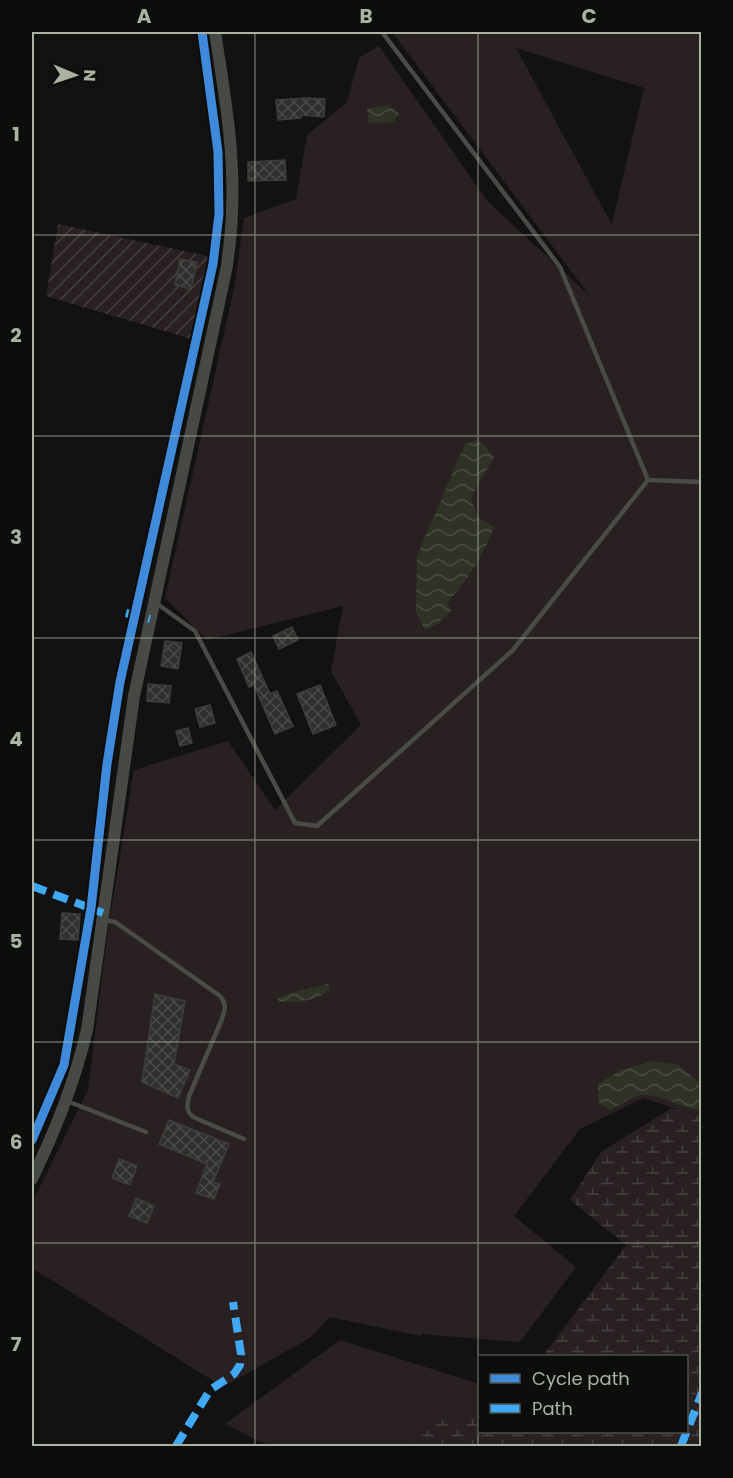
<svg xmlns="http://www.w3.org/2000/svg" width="733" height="1478" viewBox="0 0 733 1478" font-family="Poppins,sans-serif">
  <defs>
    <pattern id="wetland-marsh" width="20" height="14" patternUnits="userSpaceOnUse" patternTransform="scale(1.5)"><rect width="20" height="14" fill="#292121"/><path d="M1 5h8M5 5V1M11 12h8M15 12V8" fill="none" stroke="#453f3e"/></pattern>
    <pattern id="garden-furrows" width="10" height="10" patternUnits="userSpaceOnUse" patternTransform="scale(1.5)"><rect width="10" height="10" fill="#292121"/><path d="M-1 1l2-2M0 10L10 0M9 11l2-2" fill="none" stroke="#453f3e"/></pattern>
    <pattern id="water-waves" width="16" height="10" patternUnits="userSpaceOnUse" patternTransform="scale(1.5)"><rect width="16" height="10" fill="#2f3326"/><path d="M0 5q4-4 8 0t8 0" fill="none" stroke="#4a4e42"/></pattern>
    <pattern id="building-cross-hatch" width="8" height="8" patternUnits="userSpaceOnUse" patternTransform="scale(1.5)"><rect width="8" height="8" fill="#2f302e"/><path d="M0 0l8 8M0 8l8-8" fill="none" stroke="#4a4c49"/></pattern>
  </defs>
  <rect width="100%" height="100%" fill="#121212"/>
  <!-- grass -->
  <g fill="#292121" fill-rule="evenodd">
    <path d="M392 32H701V1117L643 1098 580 1129 514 1216 576 1267 520 1342 422 1334 421 1336 329 1317 310 1338 223 1387 32 1268V1203L88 1090 108 929 134 770 228 741 275 810 361 725 331 671 343 606 207 640 165 598 234 288 244 218 296 199 307 135 347 102 359 58 379 46 488 202 589 295ZM516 48 644 88 612 224 611 223Z"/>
    <path d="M340 1340 479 1384V1414C453 1416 423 1420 411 1446H269L225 1424Z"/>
  </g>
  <!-- wetland -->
  <path fill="url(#wetland-marsh)" d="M672 1108 701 1117 702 1443 699 1446H411C423 1420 453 1416 479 1414L480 1432H686V1356H543L626 1245 570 1200 601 1152Z"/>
  <!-- garden -->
  <path fill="url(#garden-furrows)" d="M58 224 212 257 195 340 46 296Z"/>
  <!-- water -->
  <g fill="url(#water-waves)">
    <path d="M388 105 399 114 393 122 369 123 367 109Z"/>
    <path d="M477 440 484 445 494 457 471 497 477 517 494 527C483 556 468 580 447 603L451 611 440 621V623L425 630 416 612 417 556 465 444Z"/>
    <path d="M328 984 330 990C315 1001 297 1003 278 1002V998L289 993Z"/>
    <path d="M653 1061 678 1065 701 1084V1110C684 1109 656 1092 641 1095 631 1097 620 1105 610 1110L598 1102V1084L621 1070Z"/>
  </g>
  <!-- building -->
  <g fill="url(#building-cross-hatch)" stroke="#3c3e3a" stroke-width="1.5">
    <path d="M306 98 325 99 324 117 301 115V118L278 120 276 100Z"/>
    <path d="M285 160 286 180 248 181V162Z"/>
    <path d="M180 259 197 262 191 289 175 285Z"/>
    <path d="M292 627 298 640 279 649 273 636Z"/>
    <path d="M165 641 182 643 178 669 161 666Z"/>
    <path d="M251 652 270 694 277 691 293 726 275 734 254 685 249 687 237 659Z"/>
    <path d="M148 684 171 686 169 703 147 701Z"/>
    <path d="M320 685 336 725 313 734 297 694Z"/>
    <path d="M210 705 215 723 200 727 195 709Z"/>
    <path d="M188 728 192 743 180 746 176 731Z"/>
    <path d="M62 913 80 914 78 940 60 939Z"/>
    <path d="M155 994 185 1001 174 1064 190 1070 178 1098 142 1082Z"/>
    <path d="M169 1120 229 1144 213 1182 220 1184 214 1199 196 1193 207 1164 159 1144Z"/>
    <path d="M119 1159 137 1166 130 1185 112 1178Z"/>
    <path d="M136 1198 154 1206 147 1223 129 1216Z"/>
  </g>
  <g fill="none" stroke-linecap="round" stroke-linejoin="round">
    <!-- lane -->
    <g stroke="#484b46" stroke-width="4.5">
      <path d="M382 32 560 267 648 480 702 482"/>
      <path d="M156 603 195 631 295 823 317 826 513 650 648 480"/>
      <path d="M104 920 115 922 128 931 220 996C227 1005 225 1009 222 1019L189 1096C187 1105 186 1111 193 1117L244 1139"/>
      <path d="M67 1101 146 1132"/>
    </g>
    <!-- secondary -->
    <path stroke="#474944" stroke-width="12" d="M32 1179C56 1129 74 1084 87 1030L134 696 227 266C229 248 232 229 232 211 235 151 224 91 215 32"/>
    <!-- quiet -->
    <g stroke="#3fa9f5" stroke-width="8" stroke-dasharray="15 8" stroke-linecap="butt">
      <path d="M126 613 150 619"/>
      <path d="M32 886 103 913"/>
      <path d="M176 1446 210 1390 234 1374 240 1365 241 1354 233 1302"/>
      <path d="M681 1446 702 1393"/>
    </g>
    <!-- cycleway casing -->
    <g stroke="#0c0e0c" stroke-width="13">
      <path id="cycleway" d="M32 1140 64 1065 91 908 107 764 120 682 213 264 219 214 218 152 202 32"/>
    </g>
    <!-- cycleway -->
    <use href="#cycleway" stroke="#408adc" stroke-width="9"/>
  </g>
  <!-- grid -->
  <path fill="none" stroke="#aab3a2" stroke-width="1.5" stroke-opacity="0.55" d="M255 32V1446M478 32V1446M32 235H702M32 436H702M32 638H702M32 840H702M32 1042H702M32 1243H702"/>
  <!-- border -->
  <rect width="733" height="1478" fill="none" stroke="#0c0e0c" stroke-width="66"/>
  <!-- legend -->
  <rect x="478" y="1355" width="210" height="78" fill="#0c0e0c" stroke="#4b5048" stroke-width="1.5"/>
  <rect x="490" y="1374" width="30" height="9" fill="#408adc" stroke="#4b5048" stroke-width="1.5"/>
  <text x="532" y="1385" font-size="18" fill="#aab3a2">Cycle path</text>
  <rect x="490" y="1404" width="30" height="9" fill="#3fa9f5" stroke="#4b5048" stroke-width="1.5"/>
  <text x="532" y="1415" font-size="18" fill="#aab3a2">Path</text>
  <!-- north arrow -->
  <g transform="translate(75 75) rotate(92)" stroke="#0c0e0c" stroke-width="4.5" paint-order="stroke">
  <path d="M0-4.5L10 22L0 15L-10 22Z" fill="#aab3a2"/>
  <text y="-9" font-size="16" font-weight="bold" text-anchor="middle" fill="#aab3a2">N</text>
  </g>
  <rect x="33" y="33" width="667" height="1412" fill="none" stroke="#aab3a2" stroke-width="2"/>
  <g font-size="20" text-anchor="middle" font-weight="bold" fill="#aab3a2">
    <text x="144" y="23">A</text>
    <text x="366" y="23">B</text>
    <text x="589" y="23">C</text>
    <text x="16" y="141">1</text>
    <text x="16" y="342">2</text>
    <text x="16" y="544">3</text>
    <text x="16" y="746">4</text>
    <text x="16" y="948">5</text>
    <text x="16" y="1149">6</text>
    <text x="16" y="1351">7</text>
  </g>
</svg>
